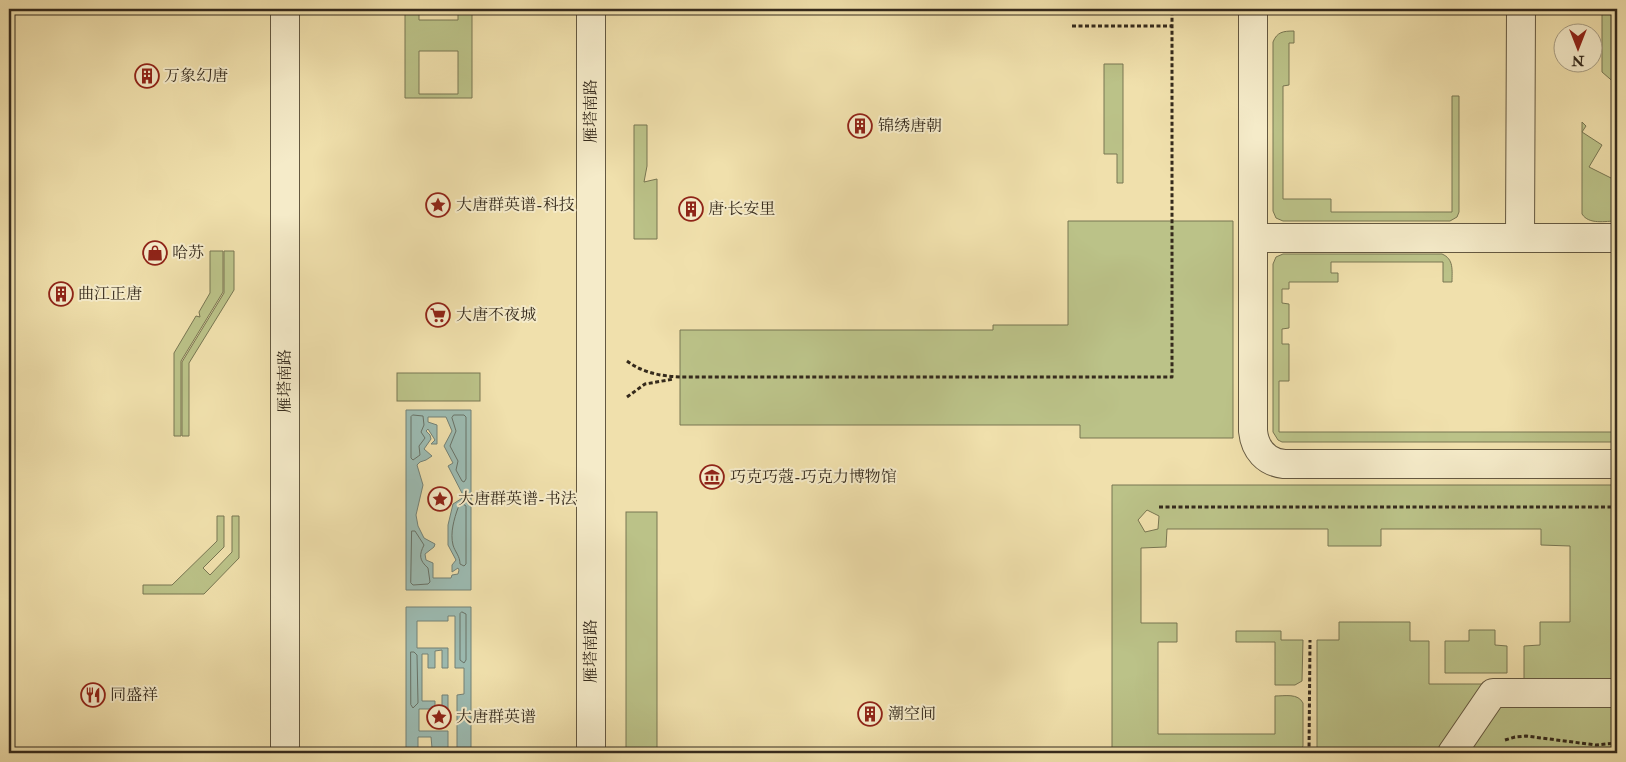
<svg xmlns="http://www.w3.org/2000/svg" width="1626" height="762" viewBox="0 0 1626 762" font-family="'IM FELL Double Pica','Noto Serif SC',serif">
  <rect width="100%" height="100%" fill="#f0e0ac"/>
  <filter id="stains"><feTurbulence type="fractalNoise" baseFrequency=".004" numOctaves="4"/><feColorMatrix values="0 0 0 0 .2 0 0 0 0 .09 0 0 0 0 .02 0 0 0 .5 -.17"/></filter>
  <radialGradient id="worn" r=".72"><stop offset=".6" stop-color="#630" stop-opacity="0"/><stop offset="1" stop-color="#630" stop-opacity=".3"/></radialGradient>
  <!-- green -->
  <g fill="#bbc288" stroke="#787652" fill-rule="evenodd">
    <path d="M405 9H419V20H458V9H472V98H405ZM458 51V94H419V51Z"/>
    <path d="M1602 9H1617V85L1602 72Z"/>
    <path d="M1294 31V43H1289V85L1283 86V199H1331V212H1452V96H1459V212L1457 217 1450 221H1283L1276 218 1273 211V42C1277 32 1283 31 1294 31Z"/>
    <path d="M1104 64H1123V183H1117V154H1104Z"/>
    <path d="M1582 122 1586 126 1582 132 1602 145 1589 167 1617 181V221C1605 221 1589 225 1582 214Z"/>
    <path d="M634 125H647V166L644 182 657 179V239H634Z"/>
    <path d="M1068 221H1233V438H1080V425H680V330H993V325H1068Z"/>
    <path d="M210 251H223V292L181 361V436H174V353L196 316 200 317 199 312 210 293Z"/>
    <path d="M224 251H234V290L189 363V436H182V362L224 293Z"/>
    <path d="M1283 254H1442C1454 259 1452 270 1452 282H1443V262H1331V273H1338V282H1289V289H1282V303L1289 304V328L1282 329V344H1289V381H1279V432H1617V442H1282L1278 440 1273 432V264L1276 257Z"/>
    <rect x="397" y="373" width="83" height="28"/>
    <path d="M1112 485H1617V507L1612 508V677L1609 681 1524 684V646L1540 645V622H1570V546L1541 545V529H1381V546H1328V529H1167L1166 547 1141 548V623H1177V642H1158V734H1275V696C1285 696 1298 693 1303 703V746L1301 750 1296 753H1112ZM1147 510 1159 516 1158 529 1145 532 1138 520Z"/>
    <rect x="626" y="512" width="31" height="241"/>
    <path d="M217 516H224V547L203 568 210 575 232 552V516H239V558L204 594H143V585H172L217 541Z"/>
    <path d="M1339 622H1410V641H1429V684H1488L1438 753H1324L1317 747V640H1339Z"/>
    <path d="M1469 630H1495V645L1507 646V673H1445V641H1469Z"/>
    <path d="M1236 631H1281V640H1303L1302 681 1295 685H1275V642H1236Z"/>
    <path d="M1497 702H1617V753H1462Z"/>
  </g>
  <!-- water -->
  <g fill="#9cbbb2" stroke="#738176" fill-rule="evenodd">
    <path d="M406 410H471V590H406ZM428 417H446L452 431 444 446 453 463 448 466 464 497 453 504 448 525V545L456 560 452 565V572L458 568 459 570 458 574 452 575 451 578H433V563L426 560 425 554 434 547 435 544 424 538 418 526 416 515 423 485 417 465 420 462 426 460 432 456 424 449 431 439 430 435 426 431 428 429 435 440 431 444H437V425L428 422Z"/>
    <path d="M406 607H471V753H465V748H457V695L464 694V668H455V616H448V621H417V648H448V668H442V650L435 651V668H428V654H422V701H435V706H442V695H448V709H419V731H448V748H432L431 737H418V753H406Z"/>
  </g>
  <g fill="none" stroke-linecap="round" stroke-linejoin="round">
    <!-- shore -->
    <g stroke="#687267" stroke-width="1">
      <path d="M413 415 423 416 424 425 421 432 425 438 419 446 420 455 413 460 411 458V417Z"/>
      <path d="M454 415H464L466 417V479L464 482 462 481 456 470 458 461 450 446 456 431 452 418Z"/>
      <path d="M463 504 466 506V564L464 566 460 564C460 556 455 552 453 545 450 533 454 519 458 508Z"/>
      <path d="M412 531H415L424 545C419 555 419 560 428 568L430 582 428 584 413 585 411 583Z"/>
      <path d="M462 612 466 614V660L464 663 460 660V614Z"/>
      <path d="M411 652H414L417 655 418 703 413 708 411 705Z"/>
    </g>
    <!-- minor casing -->
    <g stroke="#645840" stroke-width="30">
      <g id="minor">
        <path d="M285 9V753"/>
        <path d="M591 9V753"/>
        <path d="M1253 9V431C1255 450 1266 462 1284 464H1617"/>
        <path d="M1253 238H1617"/>
        <path d="M1520 238 1521 9"/>
        <path d="M1452 753 1493 693H1617"/>
      </g>
    </g>
    <!-- path -->
    <g stroke="#352a1c" stroke-width="3" stroke-dasharray="4 2.5" stroke-linecap="butt">
      <path d="M1072 26H1172"/>
      <path d="M627 361C643 373 661 376 680 377H1172V9"/>
      <path d="M627 397 645 384 674 379"/>
      <path d="M1159 507H1612"/>
      <path d="M1505 740 1515 737 1526 736 1596 745 1617 743"/>
      <path d="M1309 753 1310 640"/>
    </g>
    <!-- minor -->
    <use href="#minor" stroke="#f5ebc9" stroke-width="28"/>
  </g>
  <!-- icons -->
  <defs>
    <g id="building-ring" transform="scale(1.25)"><circle r="9.5" fill="#f5ebc9" stroke="#8f2418" stroke-width="1.5"/><path d="M-4-6H4V6H1V3H-1V6H-4ZM-2.5-4.3h1.7v1.8h-1.7ZM.8-4.3h1.7v1.8H.8ZM-2.5-1h1.7V.8h-1.7ZM.8-1h1.7V.8H.8Z" fill="#8f2418"/></g>
    <g id="sight-ring" transform="scale(1.25)"><circle r="9.5" fill="#f5ebc9" stroke="#8f2418" stroke-width="1.5"/><path d="M0-6L1.8-2.2L6-1.7L2.9 1.2L3.7 5.4L0 3.3L-3.7 5.4L-2.9 1.2L-6-1.7L-1.8-2.2Z" fill="#8f2418"/></g>
    <g id="shop-ring" transform="scale(1.25)"><circle r="9.5" fill="#f5ebc9" stroke="#8f2418" stroke-width="1.5"/><path d="M-5-2.5h2.3a2.7 3.5 0 0 1 5.4 0H5L5.5 6h-11ZM-1.5-2.5h3a1.5 2.3 0 0 0-3 0Z" fill="#8f2418"/></g>
    <g id="supermarket-ring" transform="scale(1.25)"><circle r="9.5" fill="#f5ebc9" stroke="#8f2418" stroke-width="1.5"/><path d="M-6-5.5h2.5l.6 2H6L4.5 2H-2.5L-4.4-4H-6ZM-1.5 3.2a1.3 1.3 0 1 0 .1 0ZM3 3.2a1.3 1.3 0 1 0 .1 0Z" fill="#8f2418"/></g>
    <g id="museum-ring" transform="scale(1.25)"><circle r="9.5" fill="#f5ebc9" stroke="#8f2418" stroke-width="1.5"/><path d="M0-6L6-3V-2H-6V-3ZM-5-1h2V3h-2ZM-1-1h2V3h-2ZM3-1h2V3H3ZM-6 4H6V6H-6Z" fill="#8f2418"/></g>
    <g id="restaurant-ring" transform="scale(1.25)"><circle r="9.5" fill="#f5ebc9" stroke="#8f2418" stroke-width="1.5"/><path d="M-5-6h1v4h1v-4h1v4h1v-4h1v5L-1.5 .5V6h-2V.5L-5-1ZM5-6V6H3V1.5H1.5Q1.5-4 5-6Z" fill="#8f2418"/></g>
  </defs>
  <g fill-rule="evenodd">
    <use href="#building-ring" x="147" y="76"/>
    <use href="#building-ring" x="860" y="126"/>
    <use href="#sight-ring" x="438" y="205"/>
    <use href="#building-ring" x="691" y="209"/>
    <use href="#shop-ring" x="155" y="253"/>
    <use href="#building-ring" x="61" y="294"/>
    <use href="#supermarket-ring" x="438" y="315"/>
    <use href="#museum-ring" x="712" y="477"/>
    <use href="#sight-ring" x="440" y="499"/>
    <use href="#restaurant-ring" x="93" y="695"/>
    <use href="#building-ring" x="870" y="714"/>
    <use href="#sight-ring" x="439" y="717"/>
  </g>
  <g text-anchor="middle" dominant-baseline="central" stroke-width="4" stroke-linejoin="round" paint-order="stroke">
    <!-- poi labels -->
    <g font-size="16" fill="#352a1c" stroke="#f5ebc9" text-anchor="start">
      <text x="164" y="76">万象幻唐</text>
      <text x="878" y="126">锦绣唐朝</text>
      <text x="456" y="205">大唐群英谱-科技</text>
      <text x="708" y="209">唐·长安里</text>
      <text x="172" y="253">哈苏</text>
      <text x="78" y="294">曲江正唐</text>
      <text x="456" y="315">大唐不夜城</text>
      <text x="730" y="477">巧克巧蔻-巧克力博物馆</text>
      <text x="458" y="499">大唐群英谱-书法</text>
      <text x="110" y="695">同盛祥</text>
      <text x="888" y="714">潮空间</text>
      <text x="456" y="717">大唐群英谱</text>
    </g>
    <!-- street labels -->
    <g font-size="16" fill="#352a1c" stroke="#f5ebc9">
      <text transform="translate(591 111) rotate(-90)">雁塔南路</text>
      <text transform="translate(285 381) rotate(-90)">雁塔南路</text>
      <text transform="translate(591 651) rotate(-90)">雁塔南路</text>
    </g>
  </g>
  <!-- margin -->
  <rect width="1626" height="762" fill="none" stroke="#f0e0ac" stroke-width="30"/>
  <rect x="10" y="10" width="1606" height="742" fill="none" stroke="#352a1c" stroke-width="2.5"/>
  <rect x="15" y="15" width="1596" height="732" fill="none" stroke="#352a1c"/>
  <!-- north arrow -->
  <g transform="translate(1578 48) rotate(180)"><circle r="24" fill="#f5ebc9" stroke="#a89e84"/>
  <path d="M0-4L9 19L0 12L-9 19Z" fill="#8f2418"/>
  <text y="-8" font-size="14" font-weight="bold" text-anchor="middle" fill="#352a1c">N</text>
  </g>
  <rect width="100%" height="100%" filter="url(#stains)"/>
  <rect width="100%" height="100%" fill="url(#worn)"/>
</svg>
